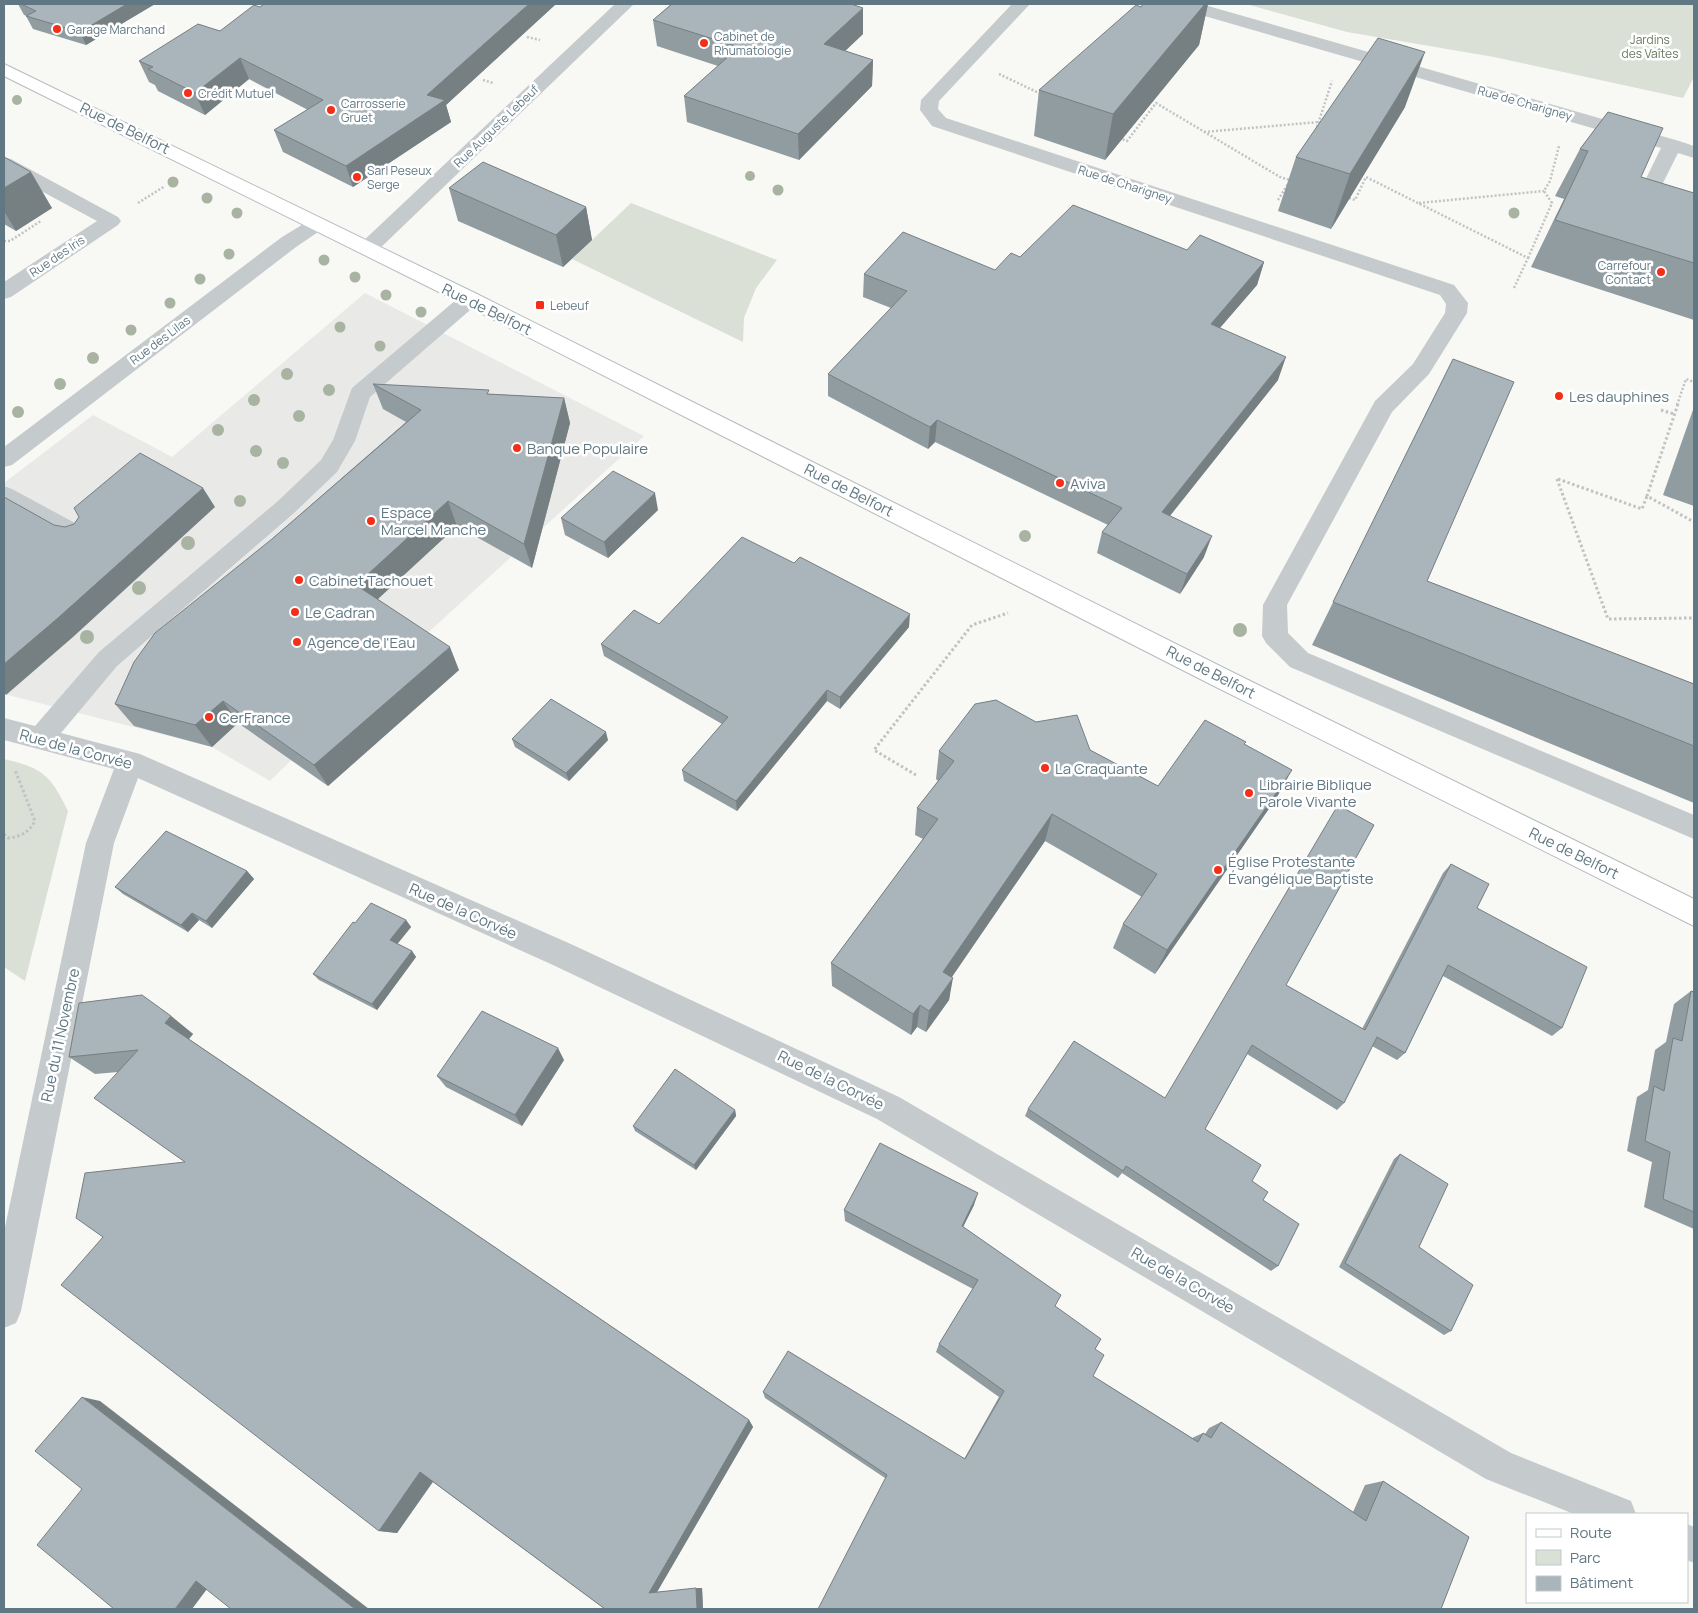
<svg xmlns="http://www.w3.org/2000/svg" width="1698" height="1613" viewBox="0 0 1698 1613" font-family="Manrope,sans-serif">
  <rect width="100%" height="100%" fill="#f8f8f5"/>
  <!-- built -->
  <path fill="#e9e9e8" d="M365 293 644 436 333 719 270 781 212 747 4 694V483L93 415 172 457Z"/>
  <!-- green -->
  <g fill="#dae0d5">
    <path d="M1246 4H1694V77L1683 98 1494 57 1347 32Z"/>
    <path d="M631 203 777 260 756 288 744 318 743 342 572 259Z"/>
    <path d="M4 759C43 768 50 775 68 811L25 981 4 967Z"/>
  </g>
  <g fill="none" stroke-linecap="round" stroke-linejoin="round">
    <!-- major casing -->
    <g stroke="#b5bcbf" stroke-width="2">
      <path id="major" d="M4 64 477 294 1230 671 1694 899V926L1212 685 463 304 4 76Z"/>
    </g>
    <!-- path-far1 -->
    <g stroke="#c0c3c5" stroke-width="2.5" stroke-dasharray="2 2" stroke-linecap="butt">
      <path d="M527 37 540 40"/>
      <path d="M999 74 1041 94"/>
      <path d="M483 80 493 83"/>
      <path d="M1317 127 1332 81"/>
      <path d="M1204 132 1319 122"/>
      <path d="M1119 138 1127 141 1156 103 1280 177 1290 180"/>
      <path d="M1349 198 1355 200 1366 177 1528 258 1514 288"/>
      <path d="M1278 200 1288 184"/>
      <path d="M138 203 165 186"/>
      <path d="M1419 203 1544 191"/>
      <path d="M4 241H10L41 221"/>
      <path d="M1528 258 1552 203 1544 191 1550 181 1559 146"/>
      <path d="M1677 405 1686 379 1694 382"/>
    </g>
    <!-- path -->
    <g stroke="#c0c3c5" stroke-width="3" stroke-dasharray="2.5 2.5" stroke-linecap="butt">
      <path d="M1678 404 1647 496 1694 522"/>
      <path d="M1661 410 1674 414"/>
      <path d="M1557 479 1608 619 1694 618"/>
      <path d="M1558 479 1642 509 1647 496"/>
      <path d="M916 775 874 750 972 625 1008 613"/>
      <path d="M4 834 8 838C21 837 29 832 35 821L15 770"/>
    </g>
    <!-- minor -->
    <g fill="#c5cacd" fill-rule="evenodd">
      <path d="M615 4H634L375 253 368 254 361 253 358 248 361 243Z"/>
      <path d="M1012 4H1030L939 101 938 109 946 118 1454 285 1468 303 1467 313 1429 374 1392 412 1287 605 1288 633 1308 653 1694 815V839L1290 667 1266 643 1262 636 1263 605 1375 401 1413 364 1445 313 1446 304 1440 295 932 126 920 110 921 100Z"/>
      <path d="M1174 4H1201L1679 141 1694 146V158L1678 153 1655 199 1648 201 1641 199 1638 195 1661 148 1177 8Z"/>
      <path d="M4 157 11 159 118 217 121 221 118 225 11 297 4 299V282L97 221 4 171Z"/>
      <path d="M317 218 324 220 327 224 324 228 296 247 12 465 4 467V447L282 237 310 220Z"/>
      <path d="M470 292 477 294 481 299 477 304 370 397 355 441 337 472 294 513 117 666 61 733 140 754 573 945 899 1097 1511 1453 1631 1501 1636 1514H1574L1486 1479 877 1119 553 965 138 778 114 843 21 1311 16 1323 4 1328V1232L86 843 114 769 4 740V718L35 726 99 652 278 501 321 460 333 440 352 388 463 294Z"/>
      <path d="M4 486 12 489 88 530 91 536 88 542 79 545 70 542 4 506Z"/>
      <path d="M1687 1524 1694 1527V1563L1687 1560Z"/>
    </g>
    <!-- major -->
    <use href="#major" fill="#fff" fill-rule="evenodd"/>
  </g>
  <!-- trees -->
  <g fill="#a9b3a2">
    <circle cx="17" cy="100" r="5"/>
    <circle cx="750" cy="176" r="5"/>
    <circle cx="173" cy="182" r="5.5"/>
    <circle cx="778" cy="190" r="5.5"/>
    <circle cx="207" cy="198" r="5.5"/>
    <circle cx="237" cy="213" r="5.5"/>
    <circle cx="1514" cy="213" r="5.5"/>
    <circle cx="229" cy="254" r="5.5"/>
    <circle cx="324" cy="260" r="5.5"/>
    <circle cx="355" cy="277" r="5.5"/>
    <circle cx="200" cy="279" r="5.5"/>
    <circle cx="386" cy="295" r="5.5"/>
    <circle cx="170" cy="303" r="5.5"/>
    <circle cx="421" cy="312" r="5.5"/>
    <circle cx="340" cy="327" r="5.5"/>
    <circle cx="131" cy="330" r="5.5"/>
    <circle cx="380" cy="346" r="5.5"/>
    <circle cx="93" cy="358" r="6"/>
    <circle cx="287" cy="374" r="6"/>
    <circle cx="60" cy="384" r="6"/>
    <circle cx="329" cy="390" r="6"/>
    <circle cx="254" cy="400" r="6"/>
    <circle cx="18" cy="412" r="6"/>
    <circle cx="299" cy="416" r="6"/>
    <circle cx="218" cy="430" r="6"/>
    <circle cx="256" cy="451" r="6"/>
    <circle cx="283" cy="463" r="6"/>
    <circle cx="240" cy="501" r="6"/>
    <circle cx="1025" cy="536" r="6"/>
    <circle cx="188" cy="543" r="7"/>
    <circle cx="139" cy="588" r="7"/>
    <circle cx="1240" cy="630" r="7"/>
    <circle cx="87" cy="637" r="7"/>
  </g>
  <!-- wall -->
  <g fill="#919ca0">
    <path d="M18 4H155L86 45 33 29 26 16H27L24 15Z"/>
    <path d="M264 4H556L446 105 451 122 353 187 283 152 274 130 308 110 249 79 205 115 158 91 155 85 149 82 139 61 220 31 260 7Z"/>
    <path d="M670 4H851L863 34 845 51 873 60 872 86 799 160 687 122 684 96 718 66 657 46 653 20 670 5Z"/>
    <path d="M1143 4H1208L1199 45 1105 160 1034 136 1039 90 1141 7Z"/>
    <path d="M1405 107 1331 229 1278 211 1296 157Z"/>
    <path d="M1608 112 1641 177 1694 193V320L1531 267 1564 199 1555 196 1580 149Z"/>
    <path d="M4 157 52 208 16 231 4 224Z"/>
    <path d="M449 188 586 207 592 240 563 267 458 221Z"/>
    <path d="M1187 250 1264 262 1257 285 1220 328 1278 380 1170 516 1204 557 1180 594 1097 553 1102 532 1108 525 935 442 928 449 828 396V374L891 308 863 297 864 274 995 270 1020 257Z"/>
    <path d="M1453 359 1427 581 1694 684V803L1312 645Z"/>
    <path d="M373 384 490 394 564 398 570 423 532 568 457 526 378 599 459 670 328 786 238 723 212 747 134 726 115 704 272 539 406 422 383 409Z"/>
    <path d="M1694 407V506L1663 495Z"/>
    <path d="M658 510 608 558 565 535 561 518Z"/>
    <path d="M659 624 909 627 840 709 827 701 737 811 684 781 682 770 722 724 604 656 601 644Z"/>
    <path d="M512 739 608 740 569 781 515 747Z"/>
    <path d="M1245 744 1277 797 1155 974 1113 948 1123 924 1142 897 1045 841 952 977 949 1000 926 1032 917 1027 911 1035 832 986 831 963 923 839 915 835 917 808 938 781 936 779 939 751 1090 750 1158 786Z"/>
    <path d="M1451 864 1477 908 1562 1028 1552 1036 1443 976 1405 1053 1397 1060 1372 1046 1344 1103 1337 1110 1247 1054 1205 1129 1252 1181 1263 1200 1278 1266 1271 1271 1122 1173 1118 1178 1025 1116 1028 1109 1165 1098 1286 985 1362 1029 1443 873Z"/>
    <path d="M247 871 254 879 212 928 199 920 188 932 123 894 115 887Z"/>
    <path d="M406 920 411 927 397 944 412 951 416 957 377 1010 319 980 313 974 355 923Z"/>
    <path d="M1691 991 1694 992V1229L1644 1207 1652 1162 1627 1151 1637 1097 1648 1090 1655 1050 1666 1042 1674 1004Z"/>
    <path d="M171 1016 193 1034 189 1039 749 1420 753 1427 657 1592 702 1588 703 1609H605L433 1482 397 1533 379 1531 185 1162 118 1072 95 1074 69 1057Z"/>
    <path d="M564 1060 522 1126 446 1087 437 1076Z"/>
    <path d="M735 1110 736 1116 696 1170 635 1131 633 1126Z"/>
    <path d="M1400 1154 1419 1247 1451 1331 1444 1335 1339 1267 1394 1159Z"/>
    <path d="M974 1205 963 1227 1055 1306 1095 1349 1093 1376 1192 1438 1203 1433 1205 1434 1209 1428 1221 1422 1353 1512 1365 1485 1383 1481 1469 1537 885 1478 765 1398 763 1392 964 1459 999 1397 936 1352 939 1344 973 1289 845 1221 844 1210Z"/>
  </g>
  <!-- shaded-wall -->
  <g fill="#767f82">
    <path d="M127 4H155L86 45 80 32Z"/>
    <path d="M529 4H556L446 105 451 122 353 187 346 166 427 95Z"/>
    <path d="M1205 4H1208L1199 45 1105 160 1113 114Z"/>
    <path d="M863 8V34L825 70 824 44Z"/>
    <path d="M1425 52 1405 107 1331 229 1350 174Z"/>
    <path d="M240 58 249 79 205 115 195 93Z"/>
    <path d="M873 60 872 86 799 160 798 134Z"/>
    <path d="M31 172 52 208 16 231 4 211V188Z"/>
    <path d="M586 207 592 240 563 267 556 235Z"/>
    <path d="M1264 262 1257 285 1204 346 1211 324Z"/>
    <path d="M1286 357 1278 380 1156 533 1162 512Z"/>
    <path d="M564 398 570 423 532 568 524 544Z"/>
    <path d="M937 420 935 442 928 449 930 427Z"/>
    <path d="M203 488 215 507 73 637 6 695 4 692V664Z"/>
    <path d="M655 493 658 510 608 558 604 542Z"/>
    <path d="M448 501 457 526 368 608 356 585Z"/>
    <path d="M1212 536 1204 557 1180 594 1187 574Z"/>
    <path d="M910 614 909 627 840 709V697Z"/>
    <path d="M450 647 459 670 328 786 314 765Z"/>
    <path d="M827 690V701L737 811 736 801Z"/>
    <path d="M223 701 238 723 212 747 195 725Z"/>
    <path d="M606 732 608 740 569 781 566 773Z"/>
    <path d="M1292 770 1277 797 1155 974 1167 950Z"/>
    <path d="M1052 814 1045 841 940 994 943 972Z"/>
    <path d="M247 871 254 879 212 928 206 921Z"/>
    <path d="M192 913 199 920 188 932 181 925Z"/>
    <path d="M406 920 411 927 395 947 390 940Z"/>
    <path d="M412 951 416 957 377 1010 372 1004Z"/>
    <path d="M953 978 949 1000 926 1032 929 1011Z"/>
    <path d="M920 1005 917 1027 911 1035 913 1014Z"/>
    <path d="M171 1016 193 1034 187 1041 165 1023Z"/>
    <path d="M558 1048 564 1060 522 1126 515 1115Z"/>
    <path d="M735 1110 736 1116 696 1170 694 1165Z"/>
    <path d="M978 1193 974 1205 958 1237 962 1226Z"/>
    <path d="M82 1397 100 1401 369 1609H355Z"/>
    <path d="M749 1420 753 1427 657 1592 649 1593Z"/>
    <path d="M420 1472 436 1477 397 1533 379 1531Z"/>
    <path d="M196 1581H213L192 1609H175Z"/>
    <path d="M696 1588H702L703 1609H697Z"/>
  </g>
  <!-- building -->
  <g fill="#a9b5ba" stroke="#767f82">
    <path d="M21 4H127L80 32 26 16 36 11Z"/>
    <path d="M264 4H529L427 95 445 100 346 166 274 130 323 100 240 58 195 93 148 69 153 67 139 61 198 24 220 31 254 5 260 7Z"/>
    <path d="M672 4H851L863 8 824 44 873 60 798 134 684 96 739 47 653 20Z"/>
    <path d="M1143 4H1205L1113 114 1039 90 1136 5 1141 7Z"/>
    <path d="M1378 38 1425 52 1350 174 1296 157Z"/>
    <path d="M1608 112 1663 128 1641 177 1694 193V263L1555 220 1588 151 1580 149Z"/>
    <path d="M4 157 31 172 4 188Z"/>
    <path d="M483 162 586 207 556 235 449 188Z"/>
    <path d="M1073 205 1187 250 1200 235 1264 262 1211 324 1286 357 1162 512 1212 536 1187 574 1102 532 1122 508 937 420 930 427 828 374 907 291 864 274 903 232 995 270 1011 253 1020 257Z"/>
    <path d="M1453 359 1514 382 1427 581 1694 684V746L1333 602Z"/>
    <path d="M373 384 489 390 487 394 564 398 524 544 448 501 356 585 450 647 314 765 223 701 195 725 115 704 134 662 155 633 272 539 421 410Z"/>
    <path d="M140 453 203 488 58 618 4 664V497L54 525 65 527 74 524 79 517 74 508Z"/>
    <path d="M613 471 655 493 604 542 561 518Z"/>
    <path d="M742 537 794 563 800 557 910 614 840 697 827 690 736 801 682 770 728 717 601 644 634 610 659 624Z"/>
    <path d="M551 699 606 732 566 773 512 739Z"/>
    <path d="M996 700 1036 722 1077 715 1090 750 1158 786 1205 720 1246 742 1244 744 1292 770 1167 950 1123 924 1157 874 1052 814 943 972 953 978 929 1011 920 1005 913 1014 831 963 938 819 917 808 954 761 939 751 975 704Z"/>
    <path d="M1338 805 1374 825 1286 985 1365 1030 1451 864 1489 884 1477 908 1587 967 1562 1028 1448 965 1405 1053 1377 1037 1344 1103 1252 1045 1205 1129 1261 1165 1252 1181 1268 1192 1263 1200 1299 1224 1278 1266 1126 1166 1123 1171 1028 1109 1074 1041 1165 1098Z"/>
    <path d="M166 831 247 871 206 921 192 913 181 925 115 887Z"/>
    <path d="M371 903 406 920 390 940 412 951 372 1004 313 974 353 922 355 923Z"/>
    <path d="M1691 991 1694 992V1212L1663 1199 1670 1152 1645 1141 1654 1086 1664 1091 1673 1038 1682 1041Z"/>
    <path d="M142 995 171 1016 165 1023 749 1420 649 1593 696 1588 697 1609H605L420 1472 379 1531 61 1285 103 1237 76 1218 85 1173 185 1162 94 1098 138 1050 69 1057 79 1003Z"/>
    <path d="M482 1011 558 1048 515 1115 437 1076Z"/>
    <path d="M675 1069 735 1110 694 1165 633 1126Z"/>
    <path d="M880 1143 978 1193 962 1226 1061 1295 1055 1306 1101 1339 1095 1349 1104 1355 1093 1376 1198 1442 1203 1433 1211 1438 1221 1422 1366 1521 1383 1481 1469 1537 1441 1609H818L887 1475 763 1392 788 1351 965 1459 1004 1391 939 1344 978 1280 844 1210Z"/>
    <path d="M1400 1154 1448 1184 1419 1247 1473 1285 1451 1331 1345 1263Z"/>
    <path d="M82 1397 355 1609H231L196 1581 175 1609H114L37 1545 82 1489 35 1451Z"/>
  </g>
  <!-- markers -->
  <g fill="#f42e18" stroke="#fff" stroke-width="2">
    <circle cx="57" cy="29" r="5"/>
    <circle cx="704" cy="43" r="5"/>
    <circle cx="188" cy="93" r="5"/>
    <circle cx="331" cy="110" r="5"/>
    <circle cx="357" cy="177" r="5"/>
    <circle cx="1661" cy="272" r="5"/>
    <rect x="535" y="300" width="10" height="10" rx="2.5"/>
    <circle cx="1559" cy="396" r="5"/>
    <circle cx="517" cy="448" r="5"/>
    <circle cx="1060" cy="483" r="5"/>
    <circle cx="371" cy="521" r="5"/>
    <circle cx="299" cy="580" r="5"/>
    <circle cx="295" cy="612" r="5"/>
    <circle cx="297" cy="642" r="5"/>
    <circle cx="209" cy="717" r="5"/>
    <circle cx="1045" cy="768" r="5"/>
    <circle cx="1249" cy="793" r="5"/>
    <circle cx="1218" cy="870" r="5"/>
  </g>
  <g text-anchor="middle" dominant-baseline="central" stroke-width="5" stroke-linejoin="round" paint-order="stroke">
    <!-- far-poi labels -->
    <g font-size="12" fill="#607883" stroke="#fff" text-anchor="start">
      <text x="67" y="29">Garage Marchand</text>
      <text x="714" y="36">Cabinet de<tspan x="714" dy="14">Rhumatologie</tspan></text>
      <text x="198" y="93">Crédit Mutuel</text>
      <text x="341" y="103">Carrosserie<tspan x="341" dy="14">Gruet</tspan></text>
      <text x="367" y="170">Sarl Peseux<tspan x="367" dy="14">Serge</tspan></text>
      <text x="1651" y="265" text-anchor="end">Carrefour<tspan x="1651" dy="14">Contact</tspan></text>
      <text x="550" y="305">Lebeuf</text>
    </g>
    <!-- far-park labels -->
    <g font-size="12" fill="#687a5f" stroke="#fff">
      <text x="1650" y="39">Jardins<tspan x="1650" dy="14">des Vaîtes</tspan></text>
    </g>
    <!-- far-street labels -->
    <g font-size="12" fill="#607883" stroke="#fff">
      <text transform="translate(1525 103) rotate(16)">Rue de Charigney</text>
      <text transform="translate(496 126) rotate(-44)">Rue Auguste Lebeuf</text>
      <text transform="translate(1125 184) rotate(18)">Rue de Charigney</text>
      <text transform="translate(57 256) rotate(-34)">Rue des Iris</text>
      <text transform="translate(160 340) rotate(-37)">Rue des Lilas</text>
    </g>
    <!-- street labels -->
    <g font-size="15" fill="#607883" stroke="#fff">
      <text transform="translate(125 128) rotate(26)">Rue de Belfort</text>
      <text transform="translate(487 309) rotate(26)">Rue de Belfort</text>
      <text transform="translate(849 490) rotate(27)">Rue de Belfort</text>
      <text transform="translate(1211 672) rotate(27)">Rue de Belfort</text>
      <text transform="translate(76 749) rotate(15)">Rue de la Corvée</text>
      <text transform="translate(1574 853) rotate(26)">Rue de Belfort</text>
      <text transform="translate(463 911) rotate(24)">Rue de la Corvée</text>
      <text transform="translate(60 1035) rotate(-78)">Rue du 11 Novembre</text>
      <text transform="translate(831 1080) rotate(26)">Rue de la Corvée</text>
      <text transform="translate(1183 1280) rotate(30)">Rue de la Corvée</text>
    </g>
    <!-- poi labels -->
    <g font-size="15" fill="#607883" stroke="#fff" text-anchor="start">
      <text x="1569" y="396">Les dauphines</text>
      <text x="527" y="448">Banque Populaire</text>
      <text x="1070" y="483">Aviva</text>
      <text x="381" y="512">Espace<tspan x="381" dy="17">Marcel Manche</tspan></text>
      <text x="309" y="580">Cabinet Tachouet</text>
      <text x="305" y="612">Le Cadran</text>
      <text x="307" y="642">Agence de l'Eau</text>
      <text x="219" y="717">CerFrance</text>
      <text x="1055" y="768">La Craquante</text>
      <text x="1259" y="784">Librairie Biblique<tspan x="1259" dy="17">Parole Vivante</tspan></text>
      <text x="1228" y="861">Église Protestante<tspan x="1228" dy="17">Évangélique Baptiste</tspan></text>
    </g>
  </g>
  <!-- border -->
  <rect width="1698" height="1613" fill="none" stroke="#607883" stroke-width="10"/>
  <!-- legend -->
  <rect x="1526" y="1513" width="162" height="90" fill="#ffffff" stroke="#bfc9cd"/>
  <rect x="1536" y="1529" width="25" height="8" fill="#ffffff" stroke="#bfc9cd"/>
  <text x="1570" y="1538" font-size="15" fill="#607883">Route</text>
  <rect x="1536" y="1550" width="25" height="15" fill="#dae0d5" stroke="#bfc9cd"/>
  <text x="1570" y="1563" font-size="15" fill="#607883">Parc</text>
  <rect x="1536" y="1576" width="25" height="15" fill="#a9b5ba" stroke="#bfc9cd"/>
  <text x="1570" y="1588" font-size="15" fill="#607883">Bâtiment</text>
</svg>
